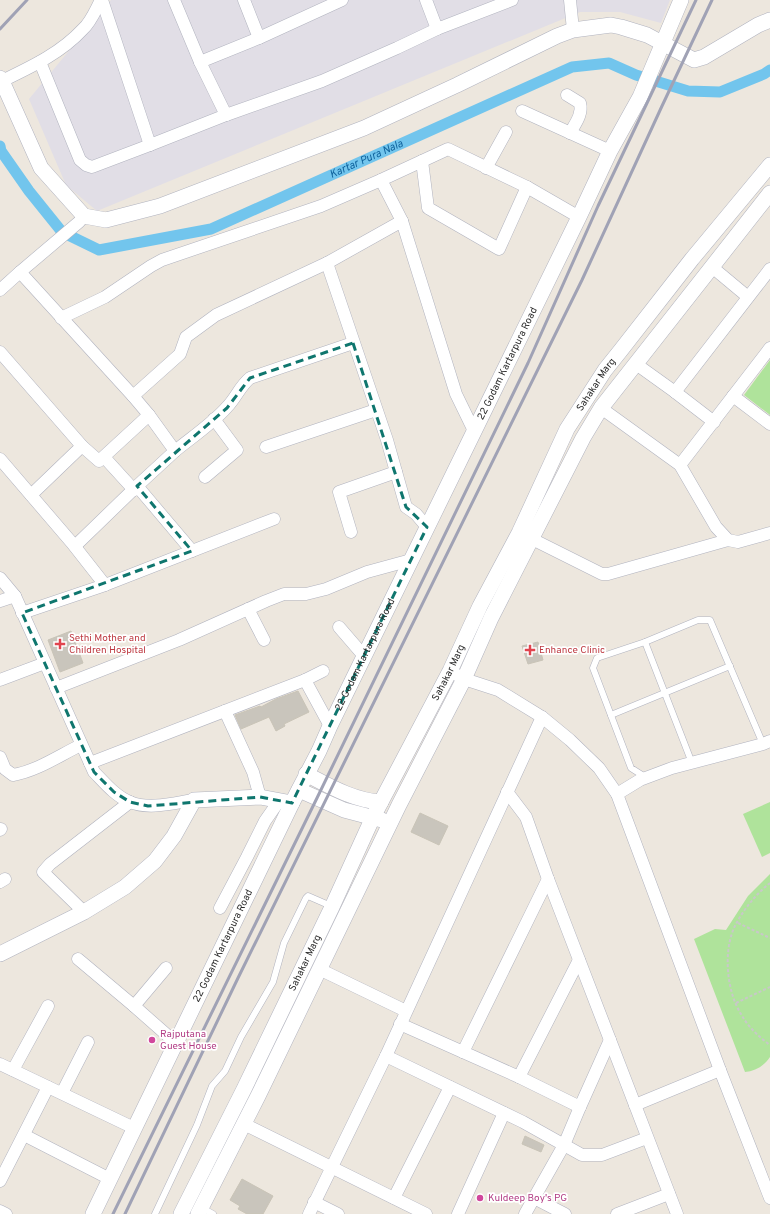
<svg xmlns="http://www.w3.org/2000/svg" width="770" height="1214" viewBox="0 0 770 1214" font-family="Overpass,sans-serif">
  <rect width="100%" height="100%" fill="#ede7de"/>
  <!-- industrial -->
  <path fill="#e1dee6" d="M111 0H670L661 23 620 12H580L97 211 66 185 29 99Z"/>
  <!-- green -->
  <g fill="#afe39b">
    <path d="M770 360V415L744 395Z"/>
    <path d="M770 802V853L762 857 743 814Z"/>
    <path d="M770 874V1057C764 1066 755 1071 745 1072L694 939 715 929 726 930 748 896Z"/>
  </g>
  <g fill="none" stroke-linecap="round" stroke-linejoin="round">
    <!-- canal -->
    <path stroke="#72c5ed" stroke-width="11" id="s1" d="M0 146 1 151 29 191 62 232 99 250 211 229 572 67 609 63 636 75 688 91 720 92 764 74 770 70"/>
  </g>
  <!-- building -->
  <g fill="#c9c5bc" stroke="#c9c4b7">
    <path d="M71 631 83 663 60 672 48 640Z"/>
    <path d="M538 642 543 660 528 664 522 646Z"/>
    <path d="M298 691 309 712 284 724 285 726 276 731 269 717 241 729 235 715 260 706 261 707 276 699Z"/>
    <path d="M420 813 448 826 439 845 411 832Z"/>
    <path d="M525 1136 544 1145 541 1152 522 1144Z"/>
    <path d="M242 1179 273 1196 263 1214H247L238 1209 240 1206 230 1200Z"/>
  </g>
  <g fill="none" stroke-linecap="round" stroke-linejoin="round">
    <!-- service casing -->
    <g stroke="#b1b3bf" stroke-width="7">
      <g id="service">
        <path d="M645 642 692 763"/>
        <path d="M611 715 730 666"/>
        <path d="M644 778 642 775 631 768 593 668 597 658 645 642 698 620H710L763 744"/>
        <path d="M202 1208 213 1214"/>
        <path d="M155 1214 197 1125 212 1086 225 1071 241 1037 273 982 284 943 306 898 308 896 331 906"/>
      </g>
    </g>
    <!-- minor casing -->
    <g stroke="#b1b3bf" stroke-width="13">
      <g id="minor">
        <path d="M102 0 150 145 226 115 322 81 397 48 437 29"/>
        <path d="M174 0 200 62 226 115"/>
        <path d="M244 0 259 38 342 0"/>
        <path d="M426 0 437 29 512 0"/>
        <path d="M570 0 573 30"/>
        <path d="M40 62 80 160 86 165 92 167 150 145"/>
        <path d="M200 62 259 38"/>
        <path d="M2 81C31 67 61 53 83 29 91 22 96 9 101 0"/>
        <path d="M567 95 580 103C583 114 575 124 570 133"/>
        <path d="M522 111 610 151"/>
        <path d="M422 161 428 208 499 249 527 187"/>
        <path d="M486 168 506 132"/>
        <path d="M402 221 381 180 448 149 527 187 579 217"/>
        <path d="M327 263 387 440 406 507 416 514 427 527"/>
        <path d="M712 267 748 297"/>
        <path d="M20 272 79 222 84 216"/>
        <path d="M0 290 20 272 133 396"/>
        <path d="M61 318 105 297 151 266 162 260 321 206 381 180"/>
        <path d="M0 352 82 446"/>
        <path d="M636 364 675 392 714 422"/>
        <path d="M675 392 770 269"/>
        <path d="M733 396 770 424"/>
        <path d="M601 408 680 465 716 527 728 540 738 542 770 533"/>
        <path d="M149 415 175 451C192 437 212 424 227 407 236 398 240 386 250 378L353 343"/>
        <path d="M266 447 376 410"/>
        <path d="M104 457 134 490"/>
        <path d="M0 459 72 543 105 585 22 613"/>
        <path d="M680 465 770 348"/>
        <path d="M205 477 237 450 214 419"/>
        <path d="M137 486 175 451"/>
        <path d="M31 495 82 446 99 461 149 415 133 396 180 354 186 337 216 315 327 263 402 221 456 394 474 431"/>
        <path d="M351 532 339 492 396 472"/>
        <path d="M532 539 602 574H608L728 540"/>
        <path d="M75 546 137 486 192 551"/>
        <path d="M0 578 15 596 94 772C104 782 115 796 130 802 149 810 174 803 194 800"/>
        <path d="M105 585 274 519"/>
        <path d="M0 601 15 596"/>
        <path d="M248 609 264 640"/>
        <path d="M339 627 364 656"/>
        <path d="M450 671 464 679 498 690 542 717 570 740 599 768 617 794 720 1070 770 1198"/>
        <path d="M0 680 45 663"/>
        <path d="M305 680 323 671"/>
        <path d="M56 688 179 640 266 601 284 594H306L326 589 367 572 411 560"/>
        <path d="M225 711 253 772 260 797"/>
        <path d="M0 757 5 769 13 775C37 771 60 755 81 745"/>
        <path d="M90 763 305 680 330 726"/>
        <path d="M507 792 526 817 548 879 677 1214"/>
        <path d="M617 794 640 780 672 768 763 744 770 741"/>
        <path d="M0 830 1 829"/>
        <path d="M548 879 463 1052 519 1077 579 960"/>
        <path d="M0 882 5 879"/>
        <path d="M220 908 247 857 265 821 279 801"/>
        <path d="M84 912 43 872 50 864 130 802"/>
        <path d="M78 959 134 1006 176 1043"/>
        <path d="M319 969 406 1011"/>
        <path d="M134 1006 166 968"/>
        <path d="M400 1024 463 1052"/>
        <path d="M386 1056 523 1122 582 1155H602L647 1138"/>
        <path d="M0 1064 134 1128"/>
        <path d="M13 1070 48 1006"/>
        <path d="M519 1077 580 1107 610 1040"/>
        <path d="M62 1093 88 1042"/>
        <path d="M635 1105 720 1070"/>
        <path d="M244 1124 426 1214"/>
        <path d="M24 1135 110 1179"/>
        <path d="M0 1181 48 1087"/>
        <path d="M394 1198 450 1087"/>
        <path d="M534 1198 564 1145 580 1107"/>
        <path d="M314 1202 338 1214"/>
        <path d="M0 1211 6 1214"/>
        <path d="M309 1214 386 1056 542 717"/>
        <path d="M458 1214 504 1113"/>
        <path d="M525 1214 534 1198 565 1214"/>
        <path d="M617 1214 669 1194"/>
      </g>
    </g>
    <!-- tertiary casing -->
    <g stroke="#b1b3bf" stroke-width="16">
      <g id="tertiary">
        <path d="M0 78 2 81 41 168 84 216 106 220 160 206 364 128 457 85 557 36 573 30 611 25 621 27 647 35 694 60 704 57 758 25 770 20"/>
        <path d="M306 774C329 786 355 801 381 802"/>
        <path d="M299 790 344 810 382 820"/>
        <path d="M0 954 84 912 125 887 155 861 174 836 194 800 260 797 292 803"/>
        <path id="s2" d="M93 1214 293 801 319 751 330 726 579 217 610 151 640 97 681 0"/>
        <path id="s3" d="M181 1214 244 1089 332 907 373 817 450 671 480 606 519 533 567 429 605 370 621 350 692 259 770 165"/>
        <path d="M198 1214 258 1096 399 805 464 679 491 618 583 438 601 408 770 193"/>
      </g>
    </g>
    <!-- path -->
    <g stroke="#c8c8c8" stroke-width="2" stroke-dasharray="3 2" stroke-linecap="butt">
      <path d="M770 883C756 894 742 911 734 928 723 953 727 992 741 1014 748 1027 759 1037 770 1045"/>
      <path d="M738 923 770 938"/>
      <path d="M736 1003 770 987"/>
    </g>
    <!-- service -->
    <use href="#service" stroke="#fff" stroke-width="6"/>
    <!-- minor -->
    <use href="#minor" stroke="#fff" stroke-width="12"/>
    <!-- tertiary -->
    <use href="#tertiary" stroke="#fff" stroke-width="15"/>
    <!-- rail -->
    <g stroke="#a0a2b5" stroke-width="3">
      <path d="M0 29 27 0"/>
      <path d="M113 1214 317 798 528 363 598 206 696 0"/>
      <path d="M125 1214 238 978 582 280 662 106 712 0"/>
    </g>
  </g>
  <!-- marked area -->
  <path fill="none" stroke="#0f766e" stroke-width="3" stroke-dasharray="8 5" stroke-linejoin="round" d="M353 343 406 507 427 527 292 803 260 797 148 806 130 802 114 792 94 772 22 613 192 551 137 486 227 408 250 378Z"/>
  <!-- markers -->
  <g fill="#e0444e" stroke="#fff" stroke-width="1.5">
    <path d="M58 638h4v4h4v4h-4v4h-4v-4h-4v-4h4z"/>
    <path d="M528 644h4v4h4v4h-4v4h-4v-4h-4v-4h4z"/>
  </g>
  <g fill="#d1479c" stroke="#fff" stroke-width="1.5">
    <circle cx="152" cy="1040" r="4"/>
    <circle cx="480" cy="1198" r="4"/>
  </g>
  <g text-anchor="middle" dominant-baseline="central" stroke-width="3.5" stroke-linejoin="round" paint-order="stroke">
    <!-- street labels -->
    <g font-size="10" fill="#2b2b2b" stroke="#fff">
      <text stroke="none"><textPath href="#s2" startOffset="946">22 Godam Kartarpura Road</textPath></text>
      <text stroke="none"><textPath href="#s3" startOffset="928">Sahakar Marg</textPath></text>
      <text stroke="none"><textPath href="#s2" startOffset="622">22 Godam Kartarpura Road</textPath></text>
      <text stroke="none"><textPath href="#s3" startOffset="604">Sahakar Marg</textPath></text>
      <text stroke="none"><textPath href="#s2" startOffset="298">22 Godam Kartarpura Road</textPath></text>
      <text stroke="none"><textPath href="#s3" startOffset="280">Sahakar Marg</textPath></text>
    </g>
    <!-- health labels -->
    <g font-size="10" fill="#be3a42" stroke="#fff" text-anchor="start">
      <text x="69" y="638">Sethi Mother and<tspan x="69" dy="12">Children Hospital</tspan></text>
      <text x="539" y="650">Enhance Clinic</text>
    </g>
    <!-- hotel labels -->
    <g font-size="10" fill="#b23c85" stroke="#fff" text-anchor="start">
      <text x="160" y="1034">Rajputana<tspan x="160" dy="12">Guest House</tspan></text>
      <text x="488" y="1198">Kuldeep Boy's PG</text>
    </g>
    <!-- water labels -->
    <g font-size="11" font-style="italic" fill="#0f629c" stroke="#fff">
      <text stroke="none"><textPath href="#s1" startOffset="432">Kartar Pura Nala</textPath></text>
    </g>
  </g>
</svg>
